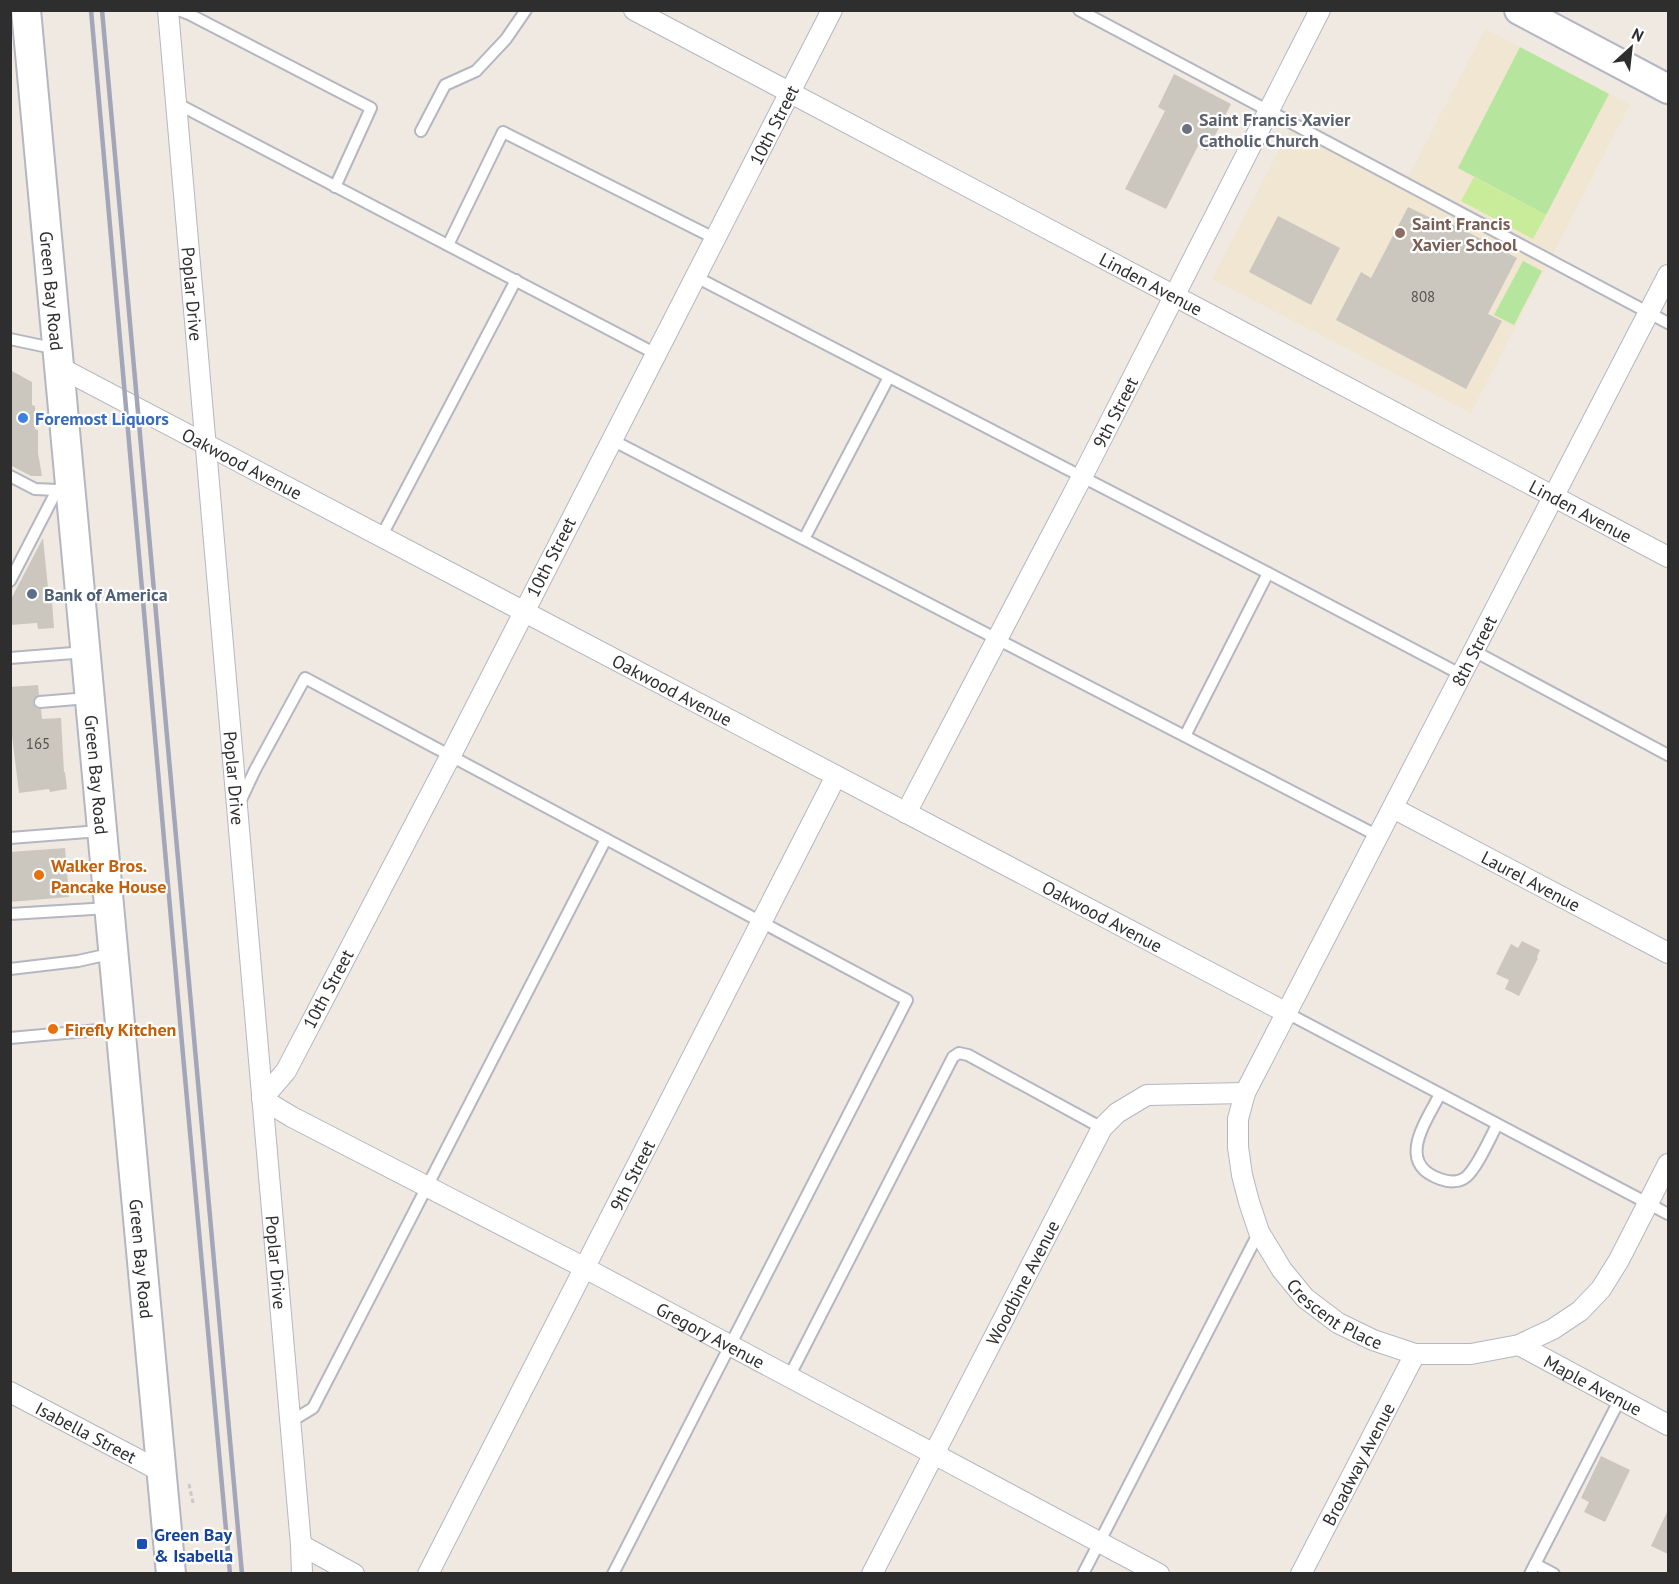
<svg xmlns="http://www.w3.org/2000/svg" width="1679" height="1584" viewBox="0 0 1679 1584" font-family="'PT Sans',sans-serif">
  <rect width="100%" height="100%" fill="#efe9e1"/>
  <!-- education -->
  <path fill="#f0e6d1" d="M1485 29 1630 104 1471 413 1212 279 1290 129 1403 187Z"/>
  <!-- green -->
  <g fill="#b6e59e">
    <path d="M1520 47 1609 94 1546 215 1458 168Z"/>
    <path d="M1523 261 1542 271 1514 325 1494 315Z"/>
  </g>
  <!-- pitch -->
  <path fill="#c9ec9a" d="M1474 177 1546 215 1533 239 1461 201Z"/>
  <!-- building -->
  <g fill="#cbc7bf">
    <path d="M1174 74 1231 104 1207 151 1198 146 1166 209 1125 189 1165 111 1158 107Z"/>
    <path d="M1408 207 1433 219 1434 217 1441 221 1443 219 1517 258 1488 314 1502 321 1466 389 1336 320 1361 272 1371 278Z"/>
    <path d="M1278 216 1340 248 1311 305 1249 272Z"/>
    <path d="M10 370 32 382V405L35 406V429L38 430V453L42 476H31L10 465Z"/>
    <path d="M43 538 48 588H51L54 628 38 629 37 623 10 625V601Z"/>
    <path d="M38 685 39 695 34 698 33 703 36 708 41 709 42 719 61 718 64 772H65L67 789 50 792 49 789 19 793 10 719V687Z"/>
    <path d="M65 848 69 897 10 902V852Z"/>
    <path d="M1522 941 1540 950 1537 957 1538 958 1519 996 1505 989 1509 980 1496 974 1511 944 1518 948Z"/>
    <path d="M1601 1456 1630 1470 1605 1522 1584 1512 1589 1502 1581 1498Z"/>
    <path d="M1668 1510V1554L1651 1546Z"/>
  </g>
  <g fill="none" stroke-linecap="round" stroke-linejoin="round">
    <!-- lane casing -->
    <g stroke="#b4b7c1" stroke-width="14">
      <g id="lane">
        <path d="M178 10 189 14 371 108 335 187"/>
        <path d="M1079 10 1668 323"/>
        <path d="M176 103 656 354"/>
        <path d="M421 131 445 85 476 71 506 39 526 10"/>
        <path d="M448 245 503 132 716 239"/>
        <path d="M696 277 1268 573 1462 675"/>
        <path d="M10 339 57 349"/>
        <path d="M612 440 1378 836"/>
        <path d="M10 476 35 489 57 490"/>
        <path d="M381 537 516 280"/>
        <path d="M804 539 889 377"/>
        <path d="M10 581 57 490 67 483"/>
        <path d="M1474 651 1668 755"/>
        <path d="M10 658 86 652"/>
        <path d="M40 702 88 698"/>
        <path d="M1185 736 1268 573"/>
        <path d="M239 804 255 770 305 678 907 1000 613 1574"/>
        <path d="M10 838 100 831"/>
        <path d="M10 914 109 908"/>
        <path d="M10 969 78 961 114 953"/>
        <path d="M1287 1013 1668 1214"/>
        <path d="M10 1038 121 1028"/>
        <path d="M1440 1094C1426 1122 1395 1163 1440 1179 1448 1182 1459 1183 1466 1177 1477 1168 1490 1138 1497 1125"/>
        <path d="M789 1377 953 1057 959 1053 968 1055 1102 1128"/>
        <path d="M290 1422 313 1408 606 839"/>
        <path d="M1535 1564 1554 1574"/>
        <path d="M1083 1574 1259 1232"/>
        <path d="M1530 1574 1620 1399"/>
      </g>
    </g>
    <!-- street casing -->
    <g stroke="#b4b7c1" stroke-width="22">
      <g id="street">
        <path id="s1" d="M168 10 301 1545 302 1574"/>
        <path id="s2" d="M634 10 1668 557"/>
        <path id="s3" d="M832 10 451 755 286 1071 262 1099 292 1117 585 1268 1159 1574"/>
        <path id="s4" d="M1668 275 1245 1093 1238 1119V1147L1242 1175 1249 1202 1259 1232 1282 1270 1305 1298 1338 1323 1373 1340 1415 1354H1471L1519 1345 1553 1329 1580 1311 1601 1289 1619 1260 1668 1164"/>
        <path id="s5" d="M59 367 1287 1013"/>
        <path id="s6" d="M1393 808 1668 953"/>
        <path id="s7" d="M906 813 1082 477 1320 10"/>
        <path id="s8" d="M1519 1345 1668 1425"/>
        <path id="s9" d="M10 1392 162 1472"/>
        <path d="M301 1545 354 1574"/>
        <path id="s10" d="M428 1574 836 776"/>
        <path id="s11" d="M872 1574 1102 1128 1117 1113 1147 1095 1245 1093"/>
        <path id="s12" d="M1301 1574 1415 1354"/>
      </g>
    </g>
    <!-- secondary casing -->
    <g stroke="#b4b7c1" stroke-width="32">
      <g id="secondary">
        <path id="s13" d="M26 10 171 1574"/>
        <path d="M1519 10 1668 89"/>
      </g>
    </g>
    <!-- path -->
    <path stroke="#c9c9c9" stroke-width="3" stroke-dasharray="4.5 3" stroke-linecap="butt" d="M189 1484 193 1503"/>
    <!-- lane -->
    <use href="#lane" stroke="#fff" stroke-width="10"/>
    <!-- street -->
    <use href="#street" stroke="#fff" stroke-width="20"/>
    <!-- secondary -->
    <use href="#secondary" stroke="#fff" stroke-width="28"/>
    <!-- rail -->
    <g stroke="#a3a6b8" stroke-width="4.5">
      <path d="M91 10 183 1055 230 1574"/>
      <path d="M102 10 242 1574"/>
    </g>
  </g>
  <!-- markers -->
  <circle fill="#6b7280" stroke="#fff" stroke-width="2" cx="1187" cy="129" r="6"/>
  <circle fill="#8d6e63" stroke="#fff" stroke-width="2" cx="1400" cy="233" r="6"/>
  <circle fill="#3f7fe0" stroke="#fff" stroke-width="2" cx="23" cy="418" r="6"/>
  <circle fill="#5c6f8a" stroke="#fff" stroke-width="2" cx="32" cy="594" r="6"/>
  <g fill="#e8710a" stroke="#fff" stroke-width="2">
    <circle cx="39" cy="875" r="6"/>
    <circle cx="53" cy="1029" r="6"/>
  </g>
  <rect fill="#1a4fb4" stroke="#fff" stroke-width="2" x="136" y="1538" width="12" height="12" rx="3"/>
  <g text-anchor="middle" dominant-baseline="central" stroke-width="4.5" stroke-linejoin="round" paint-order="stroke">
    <!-- number labels -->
    <g font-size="15" fill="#555452">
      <text x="1423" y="296">808</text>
      <text x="38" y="743">165</text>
    </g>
    <!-- worship labels -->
    <g font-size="18" font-weight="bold" fill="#5b616d" stroke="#fff" text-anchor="start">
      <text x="1199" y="119">Saint Francis Xavier<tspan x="1199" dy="21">Catholic Church</tspan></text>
    </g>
    <!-- street labels -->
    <g font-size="18" fill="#2e2e2e" stroke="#fff">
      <text transform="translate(774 125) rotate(-63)">10th Street</text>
      <text stroke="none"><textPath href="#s2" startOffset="585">Linden Avenue</textPath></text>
      <text stroke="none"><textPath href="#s13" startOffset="282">Green Bay Road</textPath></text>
      <text stroke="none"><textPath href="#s1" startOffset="285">Poplar Drive</textPath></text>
      <text stroke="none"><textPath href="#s7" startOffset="452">9th Street</textPath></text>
      <text stroke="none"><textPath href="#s5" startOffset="207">Oakwood Avenue</textPath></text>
      <text stroke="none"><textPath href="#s2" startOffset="1071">Linden Avenue</textPath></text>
      <text transform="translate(551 557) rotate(-63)">10th Street</text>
      <text transform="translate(1474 651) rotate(-63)">8th Street</text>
      <text stroke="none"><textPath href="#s5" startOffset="693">Oakwood Avenue</textPath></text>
      <text stroke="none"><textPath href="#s13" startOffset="768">Green Bay Road</textPath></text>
      <text stroke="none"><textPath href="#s1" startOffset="771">Poplar Drive</textPath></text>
      <text stroke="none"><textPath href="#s6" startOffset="156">Laurel Avenue</textPath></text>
      <text stroke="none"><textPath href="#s5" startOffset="1179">Oakwood Avenue</textPath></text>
      <text transform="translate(328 989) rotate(-62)">10th Street</text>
      <text stroke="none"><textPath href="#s10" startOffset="448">9th Street</textPath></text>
      <text stroke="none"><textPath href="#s13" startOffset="1254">Green Bay Road</textPath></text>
      <text stroke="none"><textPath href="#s1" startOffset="1257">Poplar Drive</textPath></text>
      <text stroke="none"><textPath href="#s11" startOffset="328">Woodbine Avenue</textPath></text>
      <text stroke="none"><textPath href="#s4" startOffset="1178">Crescent Place</textPath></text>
      <text stroke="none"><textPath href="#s3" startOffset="1737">Gregory Avenue</textPath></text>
      <text stroke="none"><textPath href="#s8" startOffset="84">Maple Avenue</textPath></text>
      <text stroke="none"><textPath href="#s9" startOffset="86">Isabella Street</textPath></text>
      <text stroke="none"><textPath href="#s12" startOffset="124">Broadway Avenue</textPath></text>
    </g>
    <!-- education labels -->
    <g font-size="18" font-weight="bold" fill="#785e54" stroke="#fff" text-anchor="start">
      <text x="1412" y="223">Saint Francis<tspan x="1412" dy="21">Xavier School</tspan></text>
    </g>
    <!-- shop labels -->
    <g font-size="18" font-weight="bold" fill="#366cbe" stroke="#fff" text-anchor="start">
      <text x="35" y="418">Foremost Liquors</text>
    </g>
    <!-- service labels -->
    <g font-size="18" font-weight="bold" fill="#4e5e75" stroke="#fff" text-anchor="start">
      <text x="44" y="594">Bank of America</text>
    </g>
    <!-- food labels -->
    <g font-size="18" font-weight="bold" fill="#c56008" stroke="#fff" text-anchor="start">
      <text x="51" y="865">Walker Bros.<tspan x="51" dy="21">Pancake House</tspan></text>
      <text x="65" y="1029">Firefly Kitchen</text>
    </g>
    <!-- transit labels -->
    <g font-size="18" font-weight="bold" fill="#164399" stroke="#fff" text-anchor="start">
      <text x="154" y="1534">Green Bay<tspan x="154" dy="21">&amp; Isabella</tspan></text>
    </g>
  </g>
  <!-- border -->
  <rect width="1679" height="1584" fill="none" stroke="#2e2e2e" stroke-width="24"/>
  <!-- north arrow -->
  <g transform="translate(1631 48) rotate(27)" stroke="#ffffff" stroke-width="4.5" paint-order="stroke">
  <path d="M0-4.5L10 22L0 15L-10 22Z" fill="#2e2e2e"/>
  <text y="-9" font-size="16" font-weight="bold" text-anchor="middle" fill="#2e2e2e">N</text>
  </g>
</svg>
